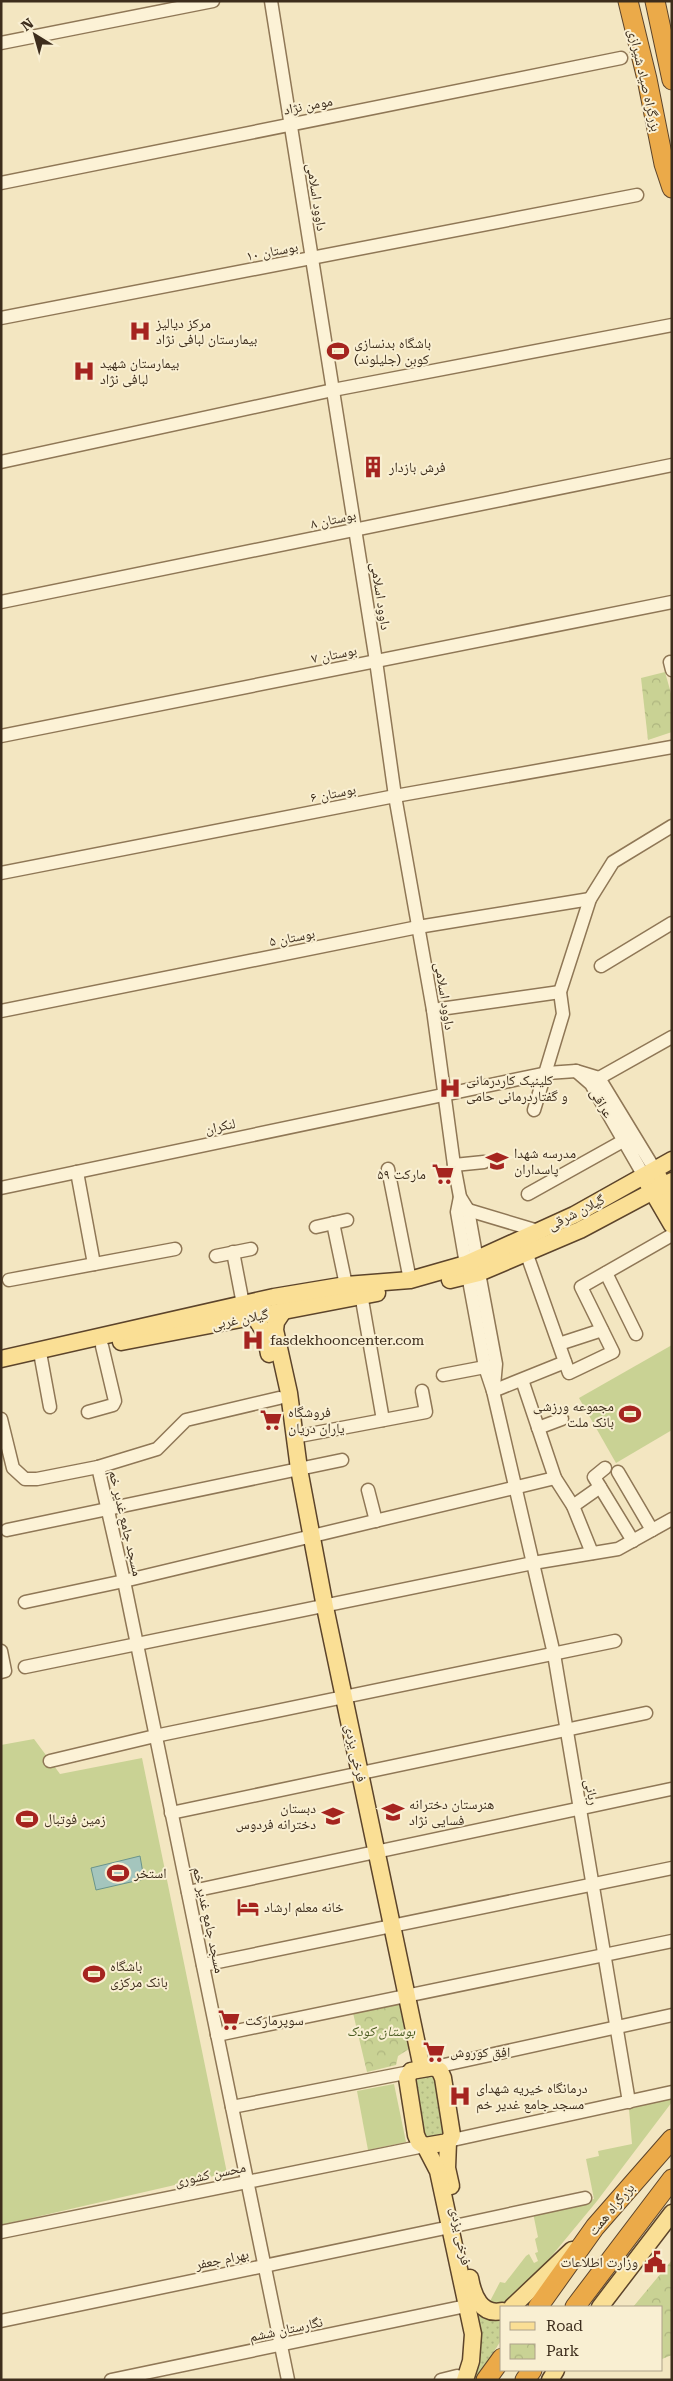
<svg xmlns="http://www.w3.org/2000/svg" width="673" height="2381" viewBox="0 0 673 2381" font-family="'Roboto Serif','Noto Naskh Arabic',serif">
  <defs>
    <pattern id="grass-dots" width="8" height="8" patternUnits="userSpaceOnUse" patternTransform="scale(1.25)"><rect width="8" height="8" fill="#c9d294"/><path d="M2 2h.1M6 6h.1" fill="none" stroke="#aeb57f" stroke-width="1.8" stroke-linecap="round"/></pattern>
    <pattern id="park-crowns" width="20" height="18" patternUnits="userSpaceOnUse" patternTransform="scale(1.25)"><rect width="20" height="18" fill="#c9d294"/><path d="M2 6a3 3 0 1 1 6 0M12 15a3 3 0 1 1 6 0" fill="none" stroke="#aeb57f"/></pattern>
  </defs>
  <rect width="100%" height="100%" fill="#f3e6c1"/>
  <!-- grass -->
  <g fill="url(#grass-dots)">
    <path d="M432 2075 434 2077 445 2132 443 2135 427 2138 425 2136 414 2081 416 2078Z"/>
    <path d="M473 2304 502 2317V2339L475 2380H470Z"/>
  </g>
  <!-- park -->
  <g fill="url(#park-crowns)">
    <path d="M665 672 672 697V732L648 740 641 678Z"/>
    <path d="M399 2003 409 2049 398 2056 396 2065 367 2072 353 2013Z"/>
    <path d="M672 2260V2355L662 2359V2307H633Z"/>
  </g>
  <!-- garden -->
  <g fill="#c9d294">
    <path d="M672 1345V1430L616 1463 579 1398Z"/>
    <path d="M34 1739 60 1774 142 1758 227 2173 1 2225V1745Z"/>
    <path d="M394 2084 406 2142 368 2150 357 2091Z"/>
    <path d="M672 2098V2102L597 2201 512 2304 488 2305 500 2282 505 2283 526 2256 529 2254 534 2263 538 2261 535 2253 538 2252 535 2239 538 2237 533 2213 594 2199 586 2159 599 2156 598 2151 632 2144 629 2109Z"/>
  </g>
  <!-- water -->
  <path fill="#a4c5bd" stroke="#6a948b" d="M140 1856 144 1879 96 1890 91 1868Z"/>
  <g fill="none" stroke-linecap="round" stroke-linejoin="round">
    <!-- minor casing -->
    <g stroke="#8f7756" stroke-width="15">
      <g id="minor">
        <path d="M271 1 376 661 395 796 433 1010 454 1165 460 1197 468 1210 477 1260"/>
        <path d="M1 43 213 1"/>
        <path d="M1 183 621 58"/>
        <path d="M1 318 637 195"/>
        <path d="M1 462 333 390 672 325"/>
        <path d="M1 602 672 465"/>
        <path d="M670 662 672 670"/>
        <path d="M1 736 672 602"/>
        <path d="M1 873 395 796 672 747"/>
        <path d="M601 966 672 923"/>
        <path d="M433 1010 560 992"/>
        <path d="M1 1011 418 927 590 899"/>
        <path d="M599 1078 672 1037"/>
        <path d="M534 1110 563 1014 560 992 590 899 613 862 672 826"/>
        <path d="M454 1165 484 1162"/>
        <path d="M388 1169 410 1280"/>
        <path d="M77 1172 94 1264"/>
        <path d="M644 1176 591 1084 576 1071 599 1078 655 1170"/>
        <path d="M1 1188 547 1073 576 1071"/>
        <path d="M528 1194 623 1141"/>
        <path d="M460 1197 457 1212 466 1264"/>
        <path d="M468 1210 538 1231"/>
        <path d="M333 1223 346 1285"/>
        <path d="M316 1227 347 1220"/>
        <path d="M233 1252 243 1304"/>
        <path d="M526 1252 569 1373 613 1352 581 1287 672 1235"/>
        <path d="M216 1256 251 1249"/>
        <path d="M479 1273 496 1364 494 1386"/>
        <path d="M606 1273 636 1334"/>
        <path d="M468 1275 485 1367 493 1391 554 1654 629 2102"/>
        <path d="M9 1280 175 1249"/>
        <path d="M361 1294 383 1420"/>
        <path d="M559 1344 602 1330"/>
        <path d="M41 1358 50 1407"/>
        <path d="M443 1375 485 1367"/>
        <path d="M522 1380 555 1478 573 1506 592 1553"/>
        <path d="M493 1391 565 1362"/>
        <path d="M88 1412 113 1405 115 1401 102 1346"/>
        <path d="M1 1419 13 1468 25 1479H37L98 1467 157 1449 186 1420 279 1398"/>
        <path d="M538 1428 562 1419"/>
        <path d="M294 1437 426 1412 422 1391"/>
        <path d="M98 1467 124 1581 288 2380"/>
        <path d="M605 1468 594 1477 633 1541"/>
        <path d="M618 1472 652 1530"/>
        <path d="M368 1490 376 1521"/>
        <path d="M573 1506 600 1487"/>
        <path d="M7 1530 342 1460"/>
        <path d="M25 1602 124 1581 555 1478"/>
        <path d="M1 1651 5 1671 1 1672"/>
        <path d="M25 1667 533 1563 618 1549 672 1519"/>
        <path d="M50 1761 155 1736 615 1641"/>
        <path d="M171 1813 646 1713"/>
        <path d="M188 1892 671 1789"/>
        <path d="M203 1965 672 1868"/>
        <path d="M217 2035 672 1941"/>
        <path d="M435 2067 672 2015"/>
        <path d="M232 2107 410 2072"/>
        <path d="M448 2141 672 2092"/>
        <path d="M459 2225 585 2198"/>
        <path d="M1 2232 424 2146"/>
        <path d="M1 2321 450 2227"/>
        <path d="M111 2380 466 2306"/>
        <path d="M441 2380 457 2376"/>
      </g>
    </g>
    <!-- major casing -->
    <g stroke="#5c442b" stroke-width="19">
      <g id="major">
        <path d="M658 1176 672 1200"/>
        <path d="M647 1182 672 1225"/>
        <path d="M450 1280 479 1273 580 1230 672 1181"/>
        <path d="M254 1306 258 1322 265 1333 269 1354"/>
        <path d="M284 1310 276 1322 275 1330 289 1393 299 1469 325 1607 422 2068"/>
        <path d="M121 1342 377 1293"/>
        <path d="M1 1359 274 1297 346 1285 410 1280 466 1264 574 1215 672 1160"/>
        <path d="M434 2067 440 2071 443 2078 452 2135 448 2142 425 2146 419 2142 416 2135 407 2078 411 2071Z"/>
        <path d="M448 2142 447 2168 451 2186"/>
        <path d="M425 2146 438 2171 473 2334 471 2361 465 2380"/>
        <path d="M470 2278C473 2295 481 2316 502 2311"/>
        <path d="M512 2307 572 2250"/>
        <path d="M600 2307 672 2213"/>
        <path d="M550 2380 556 2370"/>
      </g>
    </g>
    <!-- highway casing -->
    <g stroke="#5c442b" stroke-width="21">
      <g id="highway">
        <path d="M628 1 647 79 664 164 672 188"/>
        <path d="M655 1 672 80"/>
        <path d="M538 2307 595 2227 672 2139"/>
        <path d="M575 2307 672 2179"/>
        <path d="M486 2380 502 2358"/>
        <path d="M525 2380 532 2370"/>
      </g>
    </g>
    <!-- minor -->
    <use href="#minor" stroke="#fcf2d6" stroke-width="12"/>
    <!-- major -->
    <use href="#major" stroke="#fadf95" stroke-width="16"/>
    <!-- highway -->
    <use href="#highway" stroke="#ebaa49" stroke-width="19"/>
  </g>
  <!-- icons -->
  <defs>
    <g id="hospital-bare" transform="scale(1.725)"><path d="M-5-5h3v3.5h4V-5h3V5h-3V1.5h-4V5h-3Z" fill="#a5241f" stroke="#f9efd2" stroke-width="2.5" paint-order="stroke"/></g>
    <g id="stadium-bare" transform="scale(1.725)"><path d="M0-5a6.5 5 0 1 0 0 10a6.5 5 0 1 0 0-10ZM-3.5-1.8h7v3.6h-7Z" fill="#a5241f" stroke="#f9efd2" stroke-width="2.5" paint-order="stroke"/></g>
    <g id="building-bare" transform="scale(1.725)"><path d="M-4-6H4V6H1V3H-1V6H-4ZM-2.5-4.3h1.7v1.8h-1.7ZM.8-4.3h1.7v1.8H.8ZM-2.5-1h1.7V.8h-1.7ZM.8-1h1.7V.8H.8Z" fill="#a5241f" stroke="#f9efd2" stroke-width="2.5" paint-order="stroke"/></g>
    <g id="school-bare" transform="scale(1.725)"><path d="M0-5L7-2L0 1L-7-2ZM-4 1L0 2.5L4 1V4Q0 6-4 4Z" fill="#a5241f" stroke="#f9efd2" stroke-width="2.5" paint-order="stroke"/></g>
    <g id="supermarket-bare" transform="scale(1.725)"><path d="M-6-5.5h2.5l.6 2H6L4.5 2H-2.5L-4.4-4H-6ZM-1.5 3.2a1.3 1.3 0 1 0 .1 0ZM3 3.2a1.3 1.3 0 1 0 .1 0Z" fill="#a5241f" stroke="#f9efd2" stroke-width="2.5" paint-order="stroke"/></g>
    <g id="hotel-bare" transform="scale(1.725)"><path d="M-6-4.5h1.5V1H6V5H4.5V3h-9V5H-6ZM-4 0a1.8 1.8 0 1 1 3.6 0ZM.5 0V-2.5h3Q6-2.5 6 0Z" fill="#a5241f" stroke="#f9efd2" stroke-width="2.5" paint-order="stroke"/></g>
    <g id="civic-bare" transform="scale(1.725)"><path d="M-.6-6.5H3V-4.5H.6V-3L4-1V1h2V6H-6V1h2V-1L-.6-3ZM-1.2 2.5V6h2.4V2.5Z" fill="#a5241f" stroke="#f9efd2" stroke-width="2.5" paint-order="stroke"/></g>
  </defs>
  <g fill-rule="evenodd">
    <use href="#hospital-bare" x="140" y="331"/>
    <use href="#stadium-bare" x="338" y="351"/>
    <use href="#hospital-bare" x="84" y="371"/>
    <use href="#building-bare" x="373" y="467"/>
    <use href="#hospital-bare" x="450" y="1088"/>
    <use href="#school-bare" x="497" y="1161"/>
    <use href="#supermarket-bare" x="443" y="1174"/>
    <use href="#hospital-bare" x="253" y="1340"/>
    <use href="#stadium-bare" x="630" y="1414"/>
    <use href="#supermarket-bare" x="271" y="1420"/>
    <use href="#school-bare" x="393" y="1812"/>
    <use href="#school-bare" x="333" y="1816"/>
    <use href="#stadium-bare" x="27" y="1819"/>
    <use href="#stadium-bare" x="118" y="1873"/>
    <use href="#hotel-bare" x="248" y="1907"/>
    <use href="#stadium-bare" x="94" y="1974"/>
    <use href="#supermarket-bare" x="229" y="2020"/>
    <use href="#supermarket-bare" x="434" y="2052"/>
    <use href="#hospital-bare" x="460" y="2096"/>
    <use href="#civic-bare" x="655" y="2262"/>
  </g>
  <g text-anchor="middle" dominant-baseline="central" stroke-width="4" stroke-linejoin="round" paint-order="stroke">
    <!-- street labels -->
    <g font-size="14" fill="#3d2d1c" stroke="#f9efd2">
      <text transform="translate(645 80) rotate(77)">بزرگراه صیاد شیرازی</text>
      <text transform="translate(308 105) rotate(-11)">مومن نژاد</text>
      <text transform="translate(317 197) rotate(81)">داوود اسلامی</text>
      <text transform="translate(272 251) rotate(-11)">بوستان ۱۰</text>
      <text transform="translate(333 519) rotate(-12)">بوستان ۸</text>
      <text transform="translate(381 596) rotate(81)">داوود اسلامی</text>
      <text transform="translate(334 654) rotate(-11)">بوستان ۷</text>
      <text transform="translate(333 793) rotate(-11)">بوستان ۶</text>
      <text transform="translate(292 937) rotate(-11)">بوستان ۵</text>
      <text transform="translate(445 996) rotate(81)">داوود اسلامی</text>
      <text transform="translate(602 1103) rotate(60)">عراقی</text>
      <text transform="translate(220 1126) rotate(-12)">لنکران</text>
      <text transform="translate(576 1212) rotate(-27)">گیلان شرقی</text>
      <text transform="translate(240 1319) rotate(-11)">گیلان غربی</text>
      <text transform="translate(126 1523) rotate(77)">مسجد جامع غدیر خم</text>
      <text transform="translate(356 1753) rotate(78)">فرخی یزدی</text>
      <text transform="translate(592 1792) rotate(80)">ربانی</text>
      <text transform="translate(209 1920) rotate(78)">مسجد جامع غدیر خم</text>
      <text transform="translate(210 2174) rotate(-12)">محسن کشوری</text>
      <text transform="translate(611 2209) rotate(-50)">بزرگراه همت</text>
      <text transform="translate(461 2236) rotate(79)">فرخی یزدی</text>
      <text transform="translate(222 2259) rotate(-12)">بهرام جعفر</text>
      <text transform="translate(286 2329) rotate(-12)">نگارستان ششم</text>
    </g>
    <!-- poi labels -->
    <g font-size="14" fill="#3d2d1c" stroke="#f9efd2" text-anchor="start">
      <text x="156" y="323">مرکز دیالیز<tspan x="156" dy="16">بیمارستان لبافی نژاد</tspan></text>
      <text x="354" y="343">باشگاه بدنسازی<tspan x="354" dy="16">کوبن (جلیلوند)</tspan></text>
      <text x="100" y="363">بیمارستان شهید<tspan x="100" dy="16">لبافی نژاد</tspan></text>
      <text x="389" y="467">فرش بازدار</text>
      <text x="466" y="1080">کلینیک کاردرمانی<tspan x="466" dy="16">و گفتاردرمانی حامی</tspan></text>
      <text x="514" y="1153">مدرسه شهدا<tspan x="514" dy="16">پاسداران</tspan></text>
      <text x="426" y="1174" text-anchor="end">مارکت ۵۹</text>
      <text x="270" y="1340">fasdekhooncenter.com</text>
      <text x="614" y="1406" text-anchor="end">مجموعه ورزشی<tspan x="614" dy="16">بانک ملت</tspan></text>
      <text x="288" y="1412">فروشگاه<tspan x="288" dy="16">یاران دریان</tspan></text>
      <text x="409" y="1804">هنرستان دخترانه<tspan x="409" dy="16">فسایی نژاد</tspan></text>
      <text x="316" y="1808" text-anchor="end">دبستان<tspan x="316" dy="16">دخترانه فردوس</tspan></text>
      <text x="44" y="1819">زمین فوتبال</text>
      <text x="134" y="1873">استخر</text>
      <text x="264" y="1907">خانه معلم ارشاد</text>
      <text x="110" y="1966">باشگاه<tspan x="110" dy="16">بانک مرکزی</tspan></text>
      <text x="245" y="2020">سوپرمارکت</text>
      <text x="450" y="2052">افق کوروش</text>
      <text x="476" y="2088">درمانگاه خیریه شهدای<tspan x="476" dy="16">مسجد جامع غدیر خم</tspan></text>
      <text x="638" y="2262" text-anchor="end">وزارت اطلاعات</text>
    </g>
    <!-- park labels -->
    <g font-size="14" font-style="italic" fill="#4a5c21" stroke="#f9efd2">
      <text x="381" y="2031">بوستان کودک</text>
    </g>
  </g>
  <!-- border -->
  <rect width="673" height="2381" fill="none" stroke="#3d2d1c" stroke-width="5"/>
  <!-- legend -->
  <rect x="500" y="2306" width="162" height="65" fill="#f9efd2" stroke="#aea189"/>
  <rect x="510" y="2322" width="25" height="8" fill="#fadf95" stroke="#aea189"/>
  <text x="546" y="2331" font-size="15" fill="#3d2d1c">Road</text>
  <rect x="510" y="2344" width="25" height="15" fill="url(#park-crowns)" stroke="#aea189"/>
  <text x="546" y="2356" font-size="15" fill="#3d2d1c">Park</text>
  <!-- north arrow -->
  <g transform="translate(35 35) rotate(323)" stroke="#f9efd2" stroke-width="4" paint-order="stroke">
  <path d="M0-4L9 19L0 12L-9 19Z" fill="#3d2d1c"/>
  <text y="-8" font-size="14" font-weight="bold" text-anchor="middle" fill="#3d2d1c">N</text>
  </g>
</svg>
